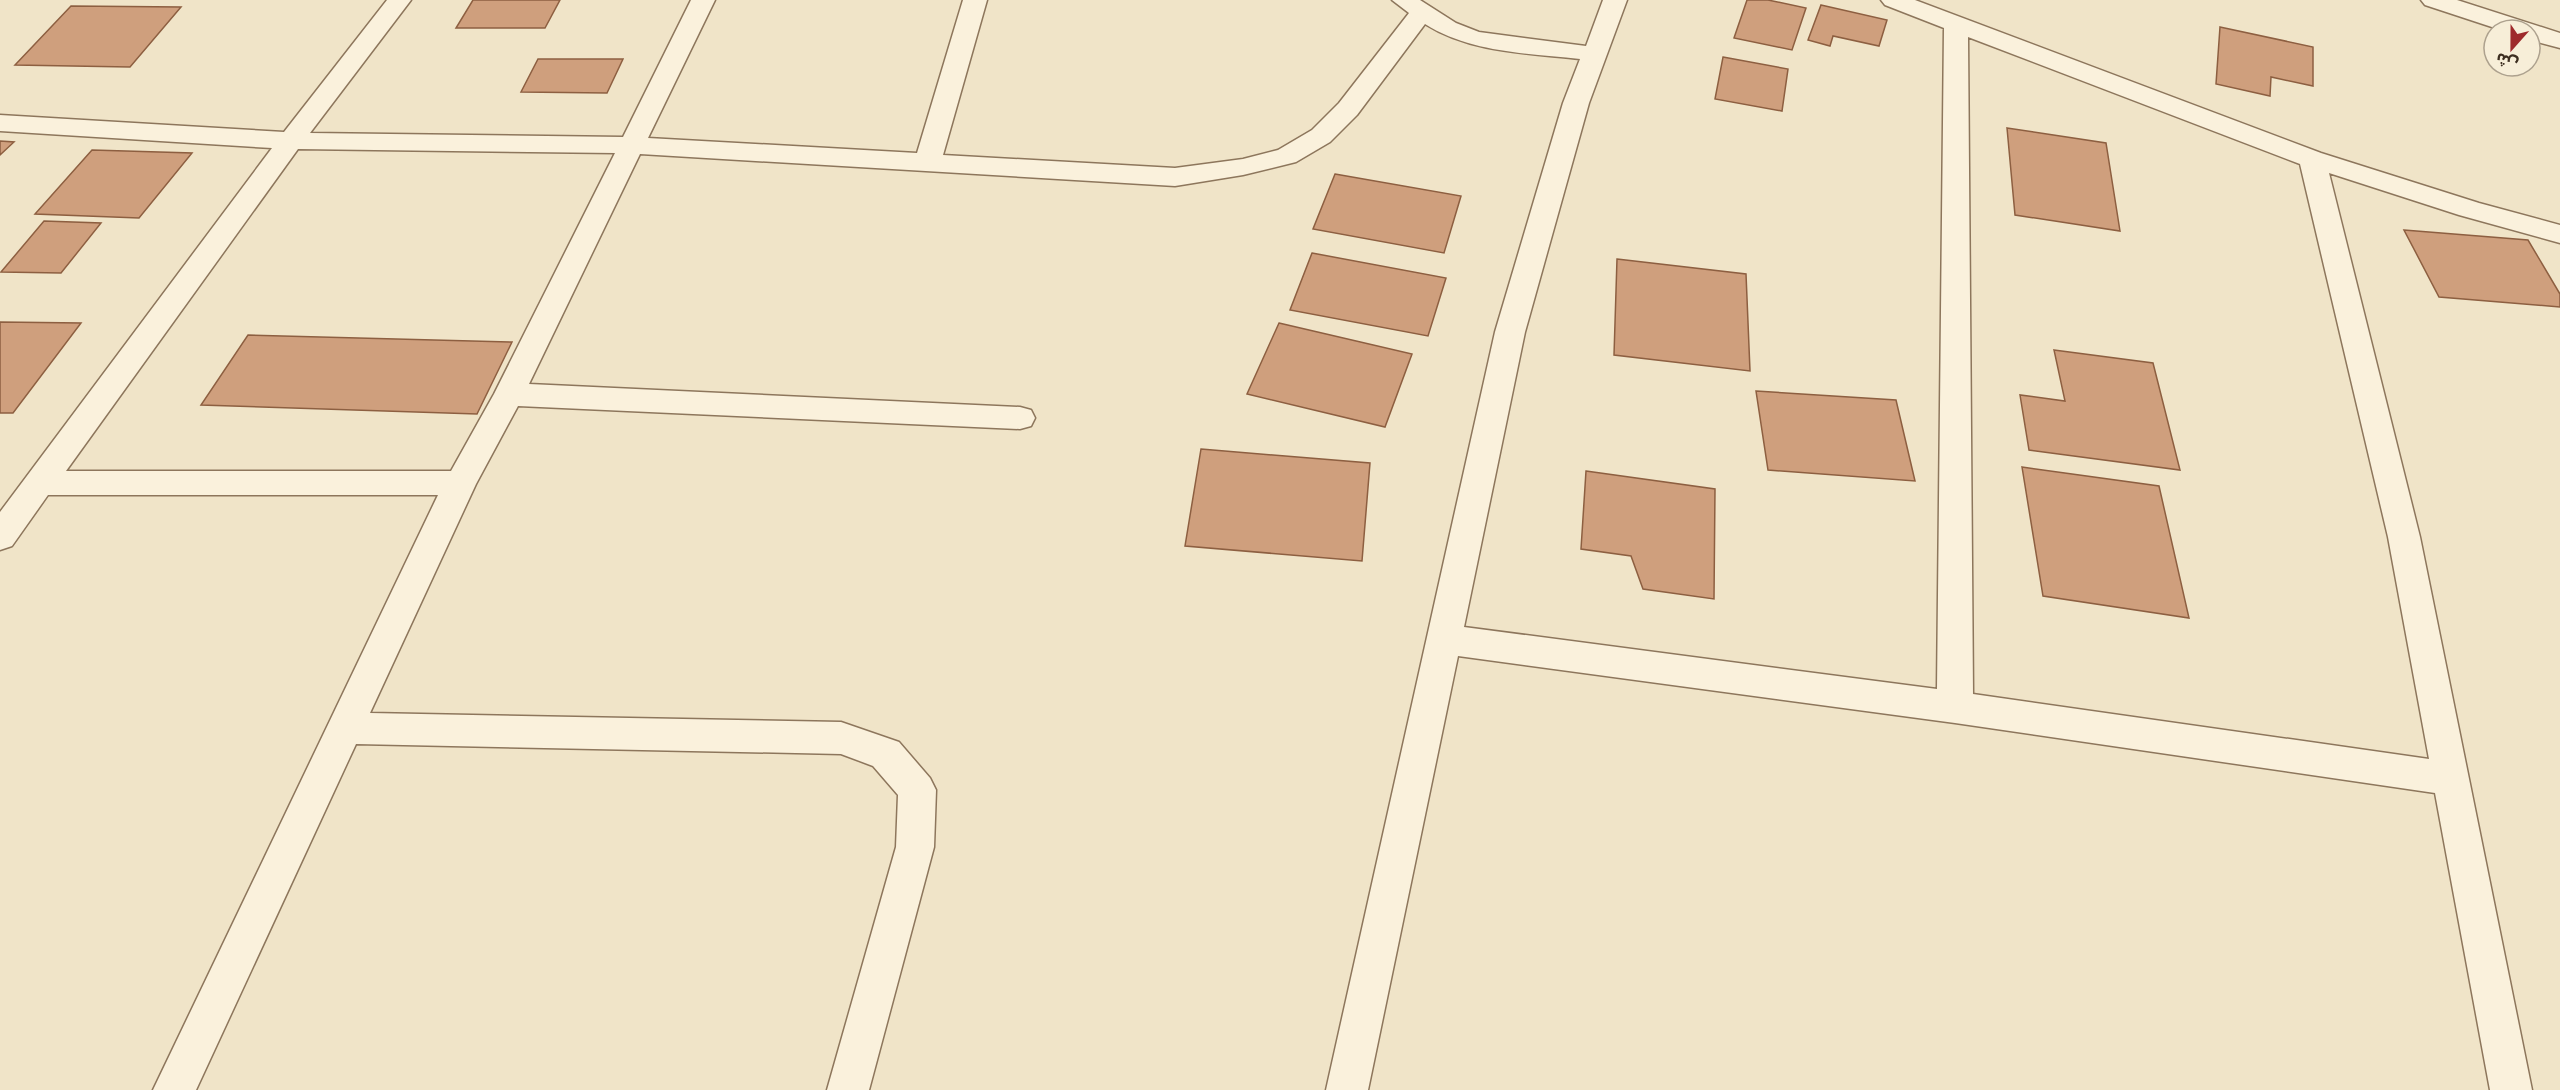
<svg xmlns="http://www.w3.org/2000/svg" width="2560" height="1090" viewBox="0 0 2560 1090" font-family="'Zilla Slab','Noto Sans Arabic',serif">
  <rect width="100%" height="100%" fill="#f0e4c8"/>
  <!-- building -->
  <g fill="#cf9f7d" stroke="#8d5f41" stroke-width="1.5">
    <path d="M473 0H560L545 28H456Z"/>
    <path d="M1747 0H1768L1806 8 1792 50 1734 38Z"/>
    <path d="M1821 5 1887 20 1879 46 1833 36 1830 46 1808 40Z"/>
    <path d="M71 6 181 7 130 67 15 65Z"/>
    <path d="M2220 27 2313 47V86L2271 77 2270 96 2216 84Z"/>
    <path d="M1723 57 1788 69 1782 111 1715 99Z"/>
    <path d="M538 59H623L607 93 521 92Z"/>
    <path d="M2007 128 2106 143 2120 231 2015 215Z"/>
    <path d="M0 141 14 142 0 155Z"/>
    <path d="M92 150 192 153 139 218 35 214Z"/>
    <path d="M1335 174 1461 196 1444 253 1313 229Z"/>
    <path d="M44 221 101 223 61 273 1 272Z"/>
    <path d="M2404 230 2528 240 2560 294V307L2439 297Z"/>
    <path d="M1312 253 1446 278 1428 336 1290 310Z"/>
    <path d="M1617 259 1746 274 1750 371 1614 355Z"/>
    <path d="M0 322 81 323 13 413H0Z"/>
    <path d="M1279 323 1412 354 1385 427 1247 394Z"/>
    <path d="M248 335 512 342 477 414 201 405Z"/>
    <path d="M2054 350 2153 363 2180 470 2029 450 2020 395 2065 401Z"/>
    <path d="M1756 391 1896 400 1915 481 1768 470Z"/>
    <path d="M1201 449 1370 463 1362 561 1185 546Z"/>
    <path d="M2022 467 2159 486 2189 618 2043 596Z"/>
    <path d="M1586 471 1715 489 1714 599 1643 589 1631 556 1581 549Z"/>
  </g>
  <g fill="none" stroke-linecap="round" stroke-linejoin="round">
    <!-- minor casing -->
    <g stroke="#8d765c" stroke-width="3">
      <g id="minor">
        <path d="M387 0H411L310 133 623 137 691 0H715L648 138 917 153 963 0H987L943 155 1175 168 1243 159 1278 150 1312 130 1339 103 1409 13 1392 0H1420L1456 23 1479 32 1586 46 1603 0H1627L1589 103 1525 332 1464 627 1937 689 1944 28 1885 5 1881 0H1915L2321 153 2479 203 2560 225V243L2459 215 2329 173 2420 537 2532 1090H2490L2435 793 1955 723 1458 656 1368 1090H1326L1495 332 1563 103 1580 59C1527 53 1471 53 1425 24L1357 115 1330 142 1296 162 1243 175 1175 186 640 154 529 384 1020 407 1031 410 1035 418 1031 426 1020 429 518 406 476 484 370 713 841 722 899 742 930 778 936 790 934 847 869 1090H827L896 847 898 795 873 766 841 754 356 744 196 1090H153L438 495H48L12 546 0 550V512L272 148 0 131V115L284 132ZM1968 37 2300 164 2388 537 2429 759 1973 694ZM298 149 615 153 494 394 451 471H66Z"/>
        <path d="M2421 0H2457L2560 33V48L2530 40V30H2501L2425 5Z"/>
      </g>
    </g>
    <!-- minor -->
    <use href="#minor" fill="#faf1dc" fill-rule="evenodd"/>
  </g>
  <!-- north arrow -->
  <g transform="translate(2512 48) rotate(201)"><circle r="28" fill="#f7eed8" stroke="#ada18e" stroke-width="1.5"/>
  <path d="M0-4.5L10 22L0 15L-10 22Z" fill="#9e2a2b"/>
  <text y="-9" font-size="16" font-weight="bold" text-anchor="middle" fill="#3d2e20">ش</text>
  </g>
</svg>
